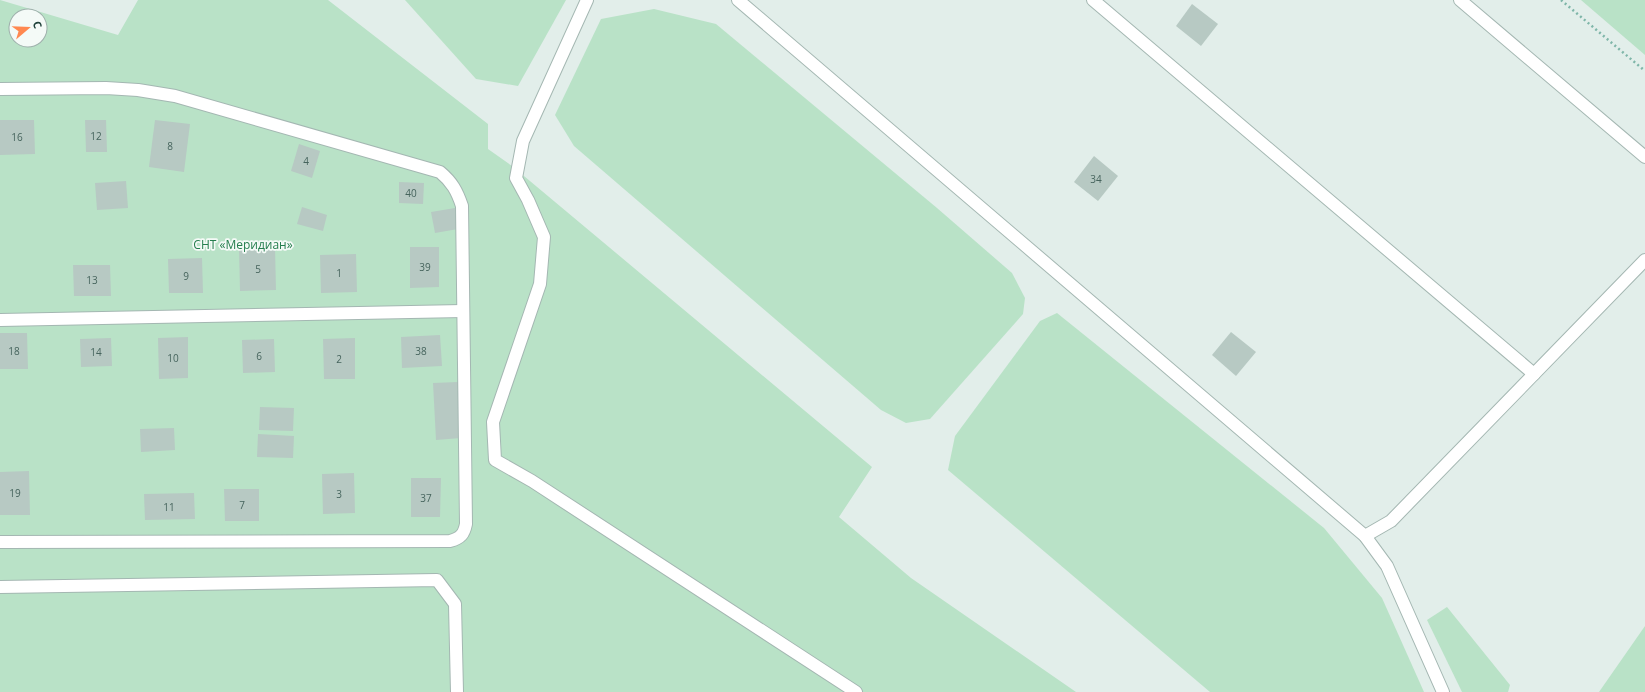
<svg xmlns="http://www.w3.org/2000/svg" width="1645" height="692" viewBox="0 0 1645 692" font-family="'Open Sans',sans-serif">
  <rect width="100%" height="100%" fill="#e2eeea"/>
  <!-- green -->
  <g fill="#b9e2c7" fill-rule="evenodd">
    <path d="M0 0 118 35 138 0H328L488 124V149L512 166 872 467 839 517 911 578 1076 692H0ZM16 16H40V40H16Z"/>
    <path d="M405 0H566L518 86 476 79Z"/>
    <path d="M1581 0H1645V55Z"/>
    <path d="M654 9 716 24 937 208 1012 273 1025 298 1023 314 930 419 906 423 881 410 574 146 555 115 601 19Z"/>
    <path d="M1057 313 1324 528 1382 598 1424 692H1210L948 470 955 436 1040 321Z"/>
    <path d="M1447 607 1510 685 1508 692H1462L1427 620Z"/>
    <path d="M1645 626V692H1599Z"/>
  </g>
  <!-- building -->
  <g fill="#b7c9c3">
    <path d="M1192 4 1218 24 1201 46 1176 26Z"/>
    <path d="M0 120H34L35 154 0 155Z"/>
    <path d="M85 120H106L107 152H86Z"/>
    <path d="M155 120 190 124 184 172 149 167Z"/>
    <path d="M299 144 320 151 312 178 291 171Z"/>
    <path d="M1094 156 1118 176 1098 201 1074 182Z"/>
    <path d="M126 181 128 208 97 210 95 183Z"/>
    <path d="M399 182 424 183 423 204 399 203Z"/>
    <path d="M302 207 327 215 323 231 297 224Z"/>
    <path d="M455 208 458 229 435 233 431 212Z"/>
    <path d="M239 247H275L276 290 240 291Z"/>
    <path d="M410 247H439V287L410 288Z"/>
    <path d="M356 254 357 292 321 293 320 255Z"/>
    <path d="M202 258 203 293H169L168 259Z"/>
    <path d="M73 265H110L111 296H74Z"/>
    <path d="M1231 332 1256 352 1236 376 1212 355Z"/>
    <path d="M0 333H27L28 369H0Z"/>
    <path d="M440 335 442 366 402 368 401 337Z"/>
    <path d="M188 337V378L159 379 158 338Z"/>
    <path d="M111 338 112 366 81 367 80 339Z"/>
    <path d="M355 338V379H324L323 339Z"/>
    <path d="M274 339 275 372 243 373 242 340Z"/>
    <path d="M458 382 461 438 436 440 433 383Z"/>
    <path d="M260 407 294 408 293 431 259 430Z"/>
    <path d="M174 428 175 450 141 452 140 429Z"/>
    <path d="M258 434 294 436 293 458 257 457Z"/>
    <path d="M29 471 30 515H0V472Z"/>
    <path d="M354 473 355 513 323 514 322 474Z"/>
    <path d="M411 478H441L440 517H411Z"/>
    <path d="M224 489H259V521H225Z"/>
    <path d="M194 493 195 519 145 520 144 494Z"/>
  </g>
  <g fill="none" stroke-linecap="round" stroke-linejoin="round">
    <!-- minor casing -->
    <g stroke="#a4b7b2" stroke-width="14">
      <g id="minor">
        <path d="M587 0 523 141 516 178 528 200 544 237 540 284 493 422 495 460 532 481 856 692"/>
        <path d="M738 0 1365 536 1387 566 1443 692"/>
        <path d="M1093 0 1534 374"/>
        <path d="M1460 0 1645 157"/>
        <path d="M0 89 106 88 138 90 175 96 440 172C452 182 457 191 462 206L466 524C464 534 461 538 450 541L0 542"/>
        <path d="M0 320 463 311"/>
        <path d="M1365 536 1391 521 1645 260"/>
        <path d="M0 587 437 580 455 604 457 692"/>
      </g>
    </g>
    <!-- path -->
    <path stroke="#7fb6a9" stroke-width="2.5" stroke-dasharray="2 3" stroke-linecap="butt" d="M1561 0 1645 71"/>
    <!-- minor -->
    <use href="#minor" stroke="#fff" stroke-width="12"/>
  </g>
  <g text-anchor="middle" dominant-baseline="central" stroke-width="3.5" stroke-linejoin="round" paint-order="stroke">
    <!-- number labels -->
    <g font-size="10" fill="#46645d">
      <text x="96" y="136">12</text>
      <text x="17" y="137">16</text>
      <text x="170" y="146">8</text>
      <text x="306" y="161">4</text>
      <text x="1096" y="179">34</text>
      <text x="411" y="193">40</text>
      <text x="425" y="267">39</text>
      <text x="258" y="269">5</text>
      <text x="339" y="273">1</text>
      <text x="186" y="276">9</text>
      <text x="92" y="280">13</text>
      <text x="14" y="351">18</text>
      <text x="421" y="351">38</text>
      <text x="96" y="352">14</text>
      <text x="259" y="356">6</text>
      <text x="173" y="358">10</text>
      <text x="339" y="359">2</text>
      <text x="15" y="493">19</text>
      <text x="339" y="494">3</text>
      <text x="426" y="498">37</text>
      <text x="242" y="505">7</text>
      <text x="169" y="507">11</text>
    </g>
    <!-- park labels -->
    <g font-size="12" fill="#257e4e" stroke="#f4faf7">
      <text x="243" y="244">СНТ «Меридиан»</text>
    </g>
  </g>
  <!-- north arrow -->
  <g transform="translate(28 28) rotate(71)"><circle r="19" fill="#f4faf7" stroke="#9fb0ac"/>
  <path d="M0-3L7 15L0 10L-7 15Z" fill="#ff8850"/>
  <text y="-6" font-size="11" font-weight="bold" text-anchor="middle" fill="#20423b">С</text>
  </g>
</svg>
